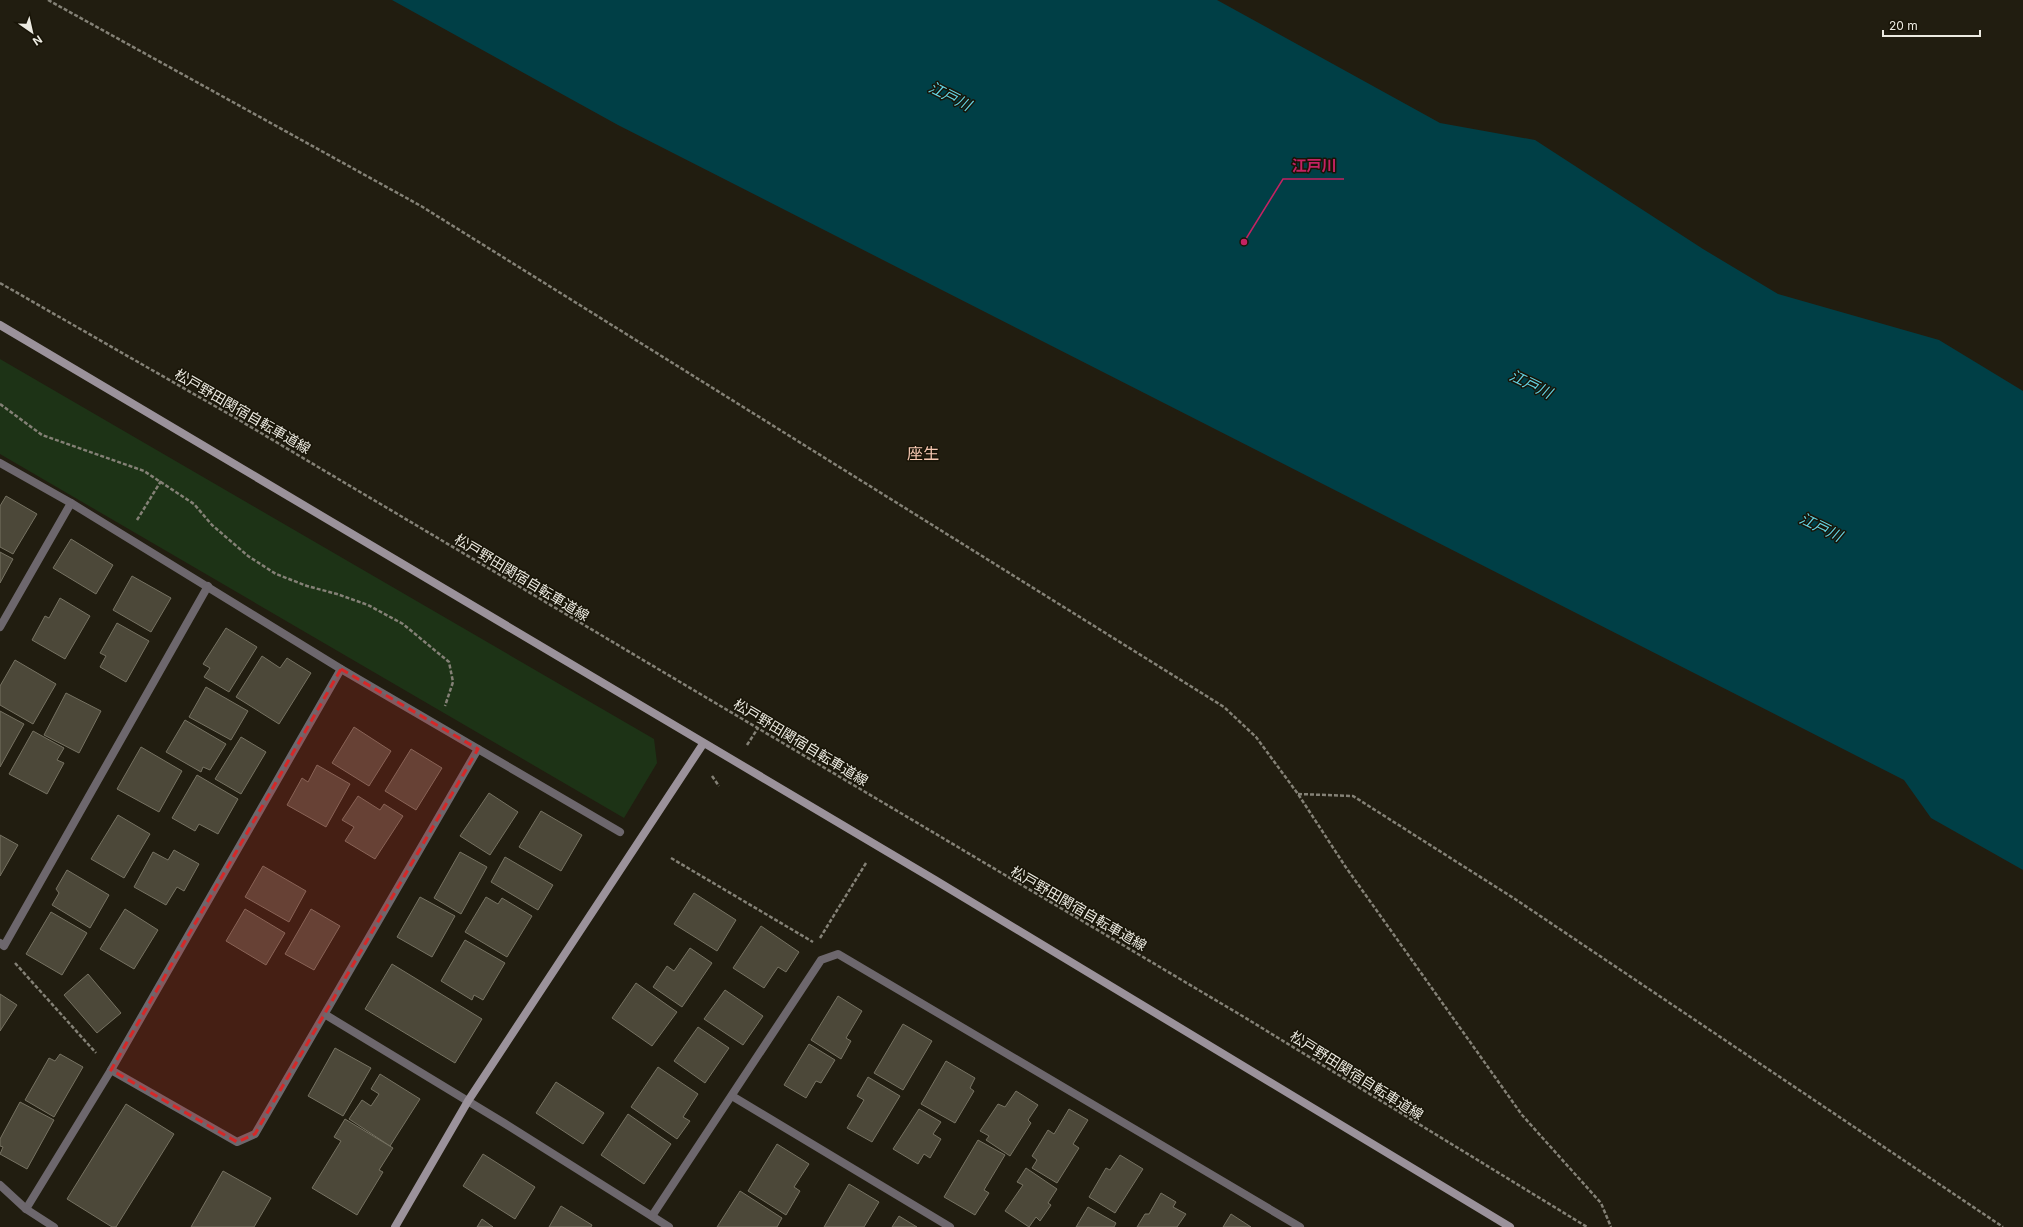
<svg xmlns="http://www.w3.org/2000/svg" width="2023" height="1227" viewBox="0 0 2023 1227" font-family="Inter,'Noto Sans JP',sans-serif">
  <rect width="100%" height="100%" fill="#211d10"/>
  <!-- green -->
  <path fill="#1d3316" d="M0 359 654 739 657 763 624 818 0 454Z"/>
  <!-- water -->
  <path fill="#003f46" d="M392 0H1217L1440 123 1535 140 1703 249 1778 294 1939 340 2023 391V870L1931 818 1904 780 618 125Z"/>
  <!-- building -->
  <g fill="#4c4839" stroke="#767262">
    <path d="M6 496 37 514 13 554 0 547V506Z"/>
    <path d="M71 539 113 565 96 594 53 568Z"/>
    <path d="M0 552 13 559 0 583Z"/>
    <path d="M132 576 171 598 151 632 113 610Z"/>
    <path d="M60 598 90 616 65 659 32 640 45 616 49 618Z"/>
    <path d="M117 623 149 641 126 682 100 667 106 656 100 653Z"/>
    <path d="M226 628 257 647 229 692 204 677 210 668 203 664Z"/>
    <path d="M262 656 280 668 287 658 311 673 279 724 236 697Z"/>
    <path d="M15 660 56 684 33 724 0 705V686Z"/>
    <path d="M206 687 248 711 231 740 189 717Z"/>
    <path d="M66 693 101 711 79 753 44 735Z"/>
    <path d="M0 711 24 724 0 767Z"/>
    <path d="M185 720 226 744 210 770 203 767 201 772 166 752Z"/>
    <path d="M354 727 391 751 369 786 332 763Z"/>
    <path d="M33 731 64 748 57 760 64 763 47 794 9 774Z"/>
    <path d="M241 737 266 752 241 794 215 779Z"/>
    <path d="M141 747 182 771 159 812 117 789Z"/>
    <path d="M411 749 442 768 416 810 385 791Z"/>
    <path d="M317 765 350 784 326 827 287 805 302 778 308 782Z"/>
    <path d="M197 775 238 799 218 834 199 824 195 831 172 818Z"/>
    <path d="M489 793 518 812 490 855 460 836Z"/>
    <path d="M358 796 380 810 384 804 403 816 375 859 345 841 354 827 342 820Z"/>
    <path d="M541 811 582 835 561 871 519 847Z"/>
    <path d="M118 815 150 834 124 878 91 859Z"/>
    <path d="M0 835 18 845 0 876Z"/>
    <path d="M174 850 199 864 184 891 177 887 166 905 134 887 153 852 168 860Z"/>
    <path d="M460 852 487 867 461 914 434 898Z"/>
    <path d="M505 857 553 885 538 910 491 882Z"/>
    <path d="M263 866 306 891 289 922 245 897Z"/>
    <path d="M67 870 109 895 90 928 52 905 59 893 56 889Z"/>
    <path d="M694 893 736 920 717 951 674 924Z"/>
    <path d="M420 897 455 916 432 957 397 937Z"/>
    <path d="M486 897 498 904 502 898 532 916 507 957 465 932Z"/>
    <path d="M125 909 158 930 134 969 100 949Z"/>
    <path d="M245 909 285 933 266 965 226 941Z"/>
    <path d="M311 909 340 926 314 970 285 954Z"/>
    <path d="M51 912 87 933 62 975 26 954Z"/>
    <path d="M761 926 799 952 786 972 778 967 764 988 733 968Z"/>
    <path d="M465 940 505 963 483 1000 474 995 472 1000 441 981Z"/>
    <path d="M690 948 712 963 682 1007 653 987 667 966 674 971Z"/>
    <path d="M392 964 482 1019 455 1063 365 1009Z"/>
    <path d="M88 974 121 1013 97 1033 64 995Z"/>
    <path d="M636 983 677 1012 652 1046 612 1018Z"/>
    <path d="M725 990 763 1016 743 1045 704 1019Z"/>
    <path d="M0 994 17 1005 0 1031Z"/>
    <path d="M838 996 862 1011 846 1038 851 1041 841 1059 811 1040Z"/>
    <path d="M903 1024 932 1041 903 1090 874 1073Z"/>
    <path d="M698 1027 729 1048 705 1083 674 1061Z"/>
    <path d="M809 1044 835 1060 821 1083 816 1081 806 1098 784 1085Z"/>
    <path d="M335 1048 371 1068 343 1116 308 1096Z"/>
    <path d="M60 1054 83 1067 54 1117 25 1100 49 1058 55 1061Z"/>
    <path d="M946 1061 975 1078 970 1088 974 1091 955 1123 921 1104Z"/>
    <path d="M658 1067 698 1094 683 1117 690 1121 677 1139 631 1107Z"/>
    <path d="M380 1074 420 1099 390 1146 349 1119 362 1100 371 1106 379 1094 371 1089Z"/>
    <path d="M868 1077 900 1096 872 1142 847 1128 864 1100 857 1096Z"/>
    <path d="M556 1082 604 1113 583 1144 536 1113Z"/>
    <path d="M1016 1091 1038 1105 1028 1120 1031 1123 1010 1156 986 1140 989 1136 980 1131 998 1104 1005 1107Z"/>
    <path d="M20 1102 54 1120 27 1169 0 1154 3 1147 0 1146V1139Z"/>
    <path d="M126 1104 174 1134 116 1227H112L67 1199Z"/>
    <path d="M919 1109 941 1122 933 1134 941 1139 930 1158 924 1154 918 1164 893 1149Z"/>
    <path d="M1069 1109 1088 1120 1073 1144 1079 1148 1057 1183 1032 1168 1037 1160 1032 1156 1048 1130 1054 1134Z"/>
    <path d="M628 1114 671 1144 644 1184 601 1155Z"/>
    <path d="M345 1119 393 1148 379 1170 383 1172 357 1215 312 1188 341 1141 334 1137Z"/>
    <path d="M978 1140 1005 1155 984 1190 989 1193 975 1215 944 1197Z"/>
    <path d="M777 1144 809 1164 794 1187 800 1191 786 1215 748 1191Z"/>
    <path d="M483 1154 535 1187 515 1219 463 1186Z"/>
    <path d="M1120 1155 1143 1169 1115 1213 1089 1197 1106 1168 1110 1170Z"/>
    <path d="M1026 1168 1057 1189 1048 1203 1051 1205 1040 1221 1036 1217 1029 1227 1005 1211 1023 1185 1017 1182Z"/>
    <path d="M223 1171 271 1198 254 1227H191Z"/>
    <path d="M849 1184 879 1202 864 1227H824Z"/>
    <path d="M740 1191 782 1218 777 1227H717Z"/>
    <path d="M1161 1193 1176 1202 1173 1207 1186 1214 1177 1227H1137L1145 1214H1149Z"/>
    <path d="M561 1206 592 1225 591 1227H549Z"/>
    <path d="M1088 1207 1116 1223 1114 1227H1076Z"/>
    <path d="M1231 1214 1251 1227H1223Z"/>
    <path d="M899 1216 917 1227H892Z"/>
    <path d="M482 1219 493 1227H477Z"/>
  </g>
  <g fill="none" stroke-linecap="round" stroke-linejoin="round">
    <!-- path -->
    <g stroke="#848176" stroke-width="2.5" stroke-dasharray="4 2" stroke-linecap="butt">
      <path d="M48 0 421 206 1224 707 1256 737 1298 794 1345 866 1522 1115 1601 1203 1611 1227"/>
      <path d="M0 283 234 417 1244 1017 1587 1227"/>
      <path d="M0 404 42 435 144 471 194 504 212 525 248 556 276 574 307 586 337 594 368 605 403 624 449 662 453 682 445 706"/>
      <path d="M137 520 161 481"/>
      <path d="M747 745 758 728"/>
      <path d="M712 776 719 786"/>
      <path d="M1298 794 1353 796 1515 899 2003 1227"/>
      <path d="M671 858 813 942"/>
      <path d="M820 938 866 863"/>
      <path d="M15 963 96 1053"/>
    </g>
    <!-- street -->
    <g stroke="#6d676d" stroke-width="8">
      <path d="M0 463 71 503 341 669 478 749 255 1134 237 1142 111 1070 26 1209"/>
      <path d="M0 627 71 503"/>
      <path d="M478 749 620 832"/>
      <path d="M0 943 4 946 208 586"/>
      <path d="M326 1015 504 1123 669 1227"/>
      <path d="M111 1070 341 669"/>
      <path d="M732 1096 950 1227"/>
      <path d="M0 1185 26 1209 54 1227"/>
      <path d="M652 1216 821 960 838 954 1300 1227"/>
    </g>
    <!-- secondary -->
    <g stroke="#9b929b" stroke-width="8">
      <path d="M0 325 935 880 1510 1227"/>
      <path d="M395 1227 468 1101 703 744"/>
    </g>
  </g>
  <!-- marked area -->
  <path fill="#d62828" fill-opacity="0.2" stroke="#d62828" stroke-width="3" stroke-dasharray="8 5" stroke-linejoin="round" d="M341 669 478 749 255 1134 237 1142 111 1070Z"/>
  <g text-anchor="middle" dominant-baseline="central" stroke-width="3" stroke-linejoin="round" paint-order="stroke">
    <!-- street labels -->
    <g font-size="14" fill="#eceae1" stroke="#181407">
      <text transform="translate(243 411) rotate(30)">松戸野田関宿自転車道線</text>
      <text transform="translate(522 577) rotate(31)">松戸野田関宿自転車道線</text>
      <text transform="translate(801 742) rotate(31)">松戸野田関宿自転車道線</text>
      <text transform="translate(1079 908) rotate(30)">松戸野田関宿自転車道線</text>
      <text transform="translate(1357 1075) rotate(32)">松戸野田関宿自転車道線</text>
    </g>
    <!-- water labels -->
    <g font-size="15" font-style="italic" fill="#63d2e1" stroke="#181407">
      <text transform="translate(950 96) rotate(27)">江戸川</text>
      <text transform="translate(1531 384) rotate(26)">江戸川</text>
      <text transform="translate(1821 527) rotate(26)">江戸川</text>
    </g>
    <!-- quarter labels -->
    <g font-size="16" fill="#f6c8b2" stroke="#181407">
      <text x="923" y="453">座生</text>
    </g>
  </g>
  <!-- callouts -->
  <path fill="none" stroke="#c42262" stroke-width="1.5" d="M1244 242L1283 179H1344"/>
  <circle fill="#c42262" stroke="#181407" stroke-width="1.5" cx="1244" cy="242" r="4"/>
  <g font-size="15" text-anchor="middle" font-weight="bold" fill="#c42262" stroke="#181407" stroke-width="3" stroke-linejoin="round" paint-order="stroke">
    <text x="1314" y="171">江戸川</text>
  </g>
  <!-- north arrow -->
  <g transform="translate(32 32) rotate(146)" stroke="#181407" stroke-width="3" paint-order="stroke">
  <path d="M0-3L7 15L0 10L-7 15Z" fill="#eceae1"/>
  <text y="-6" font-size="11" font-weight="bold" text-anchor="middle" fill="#eceae1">N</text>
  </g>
  <!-- scale -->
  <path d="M1883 30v6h97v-6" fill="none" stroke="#eceae1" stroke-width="2"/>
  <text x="1889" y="30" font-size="12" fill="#eceae1" stroke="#181407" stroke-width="3" paint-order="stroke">20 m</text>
</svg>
